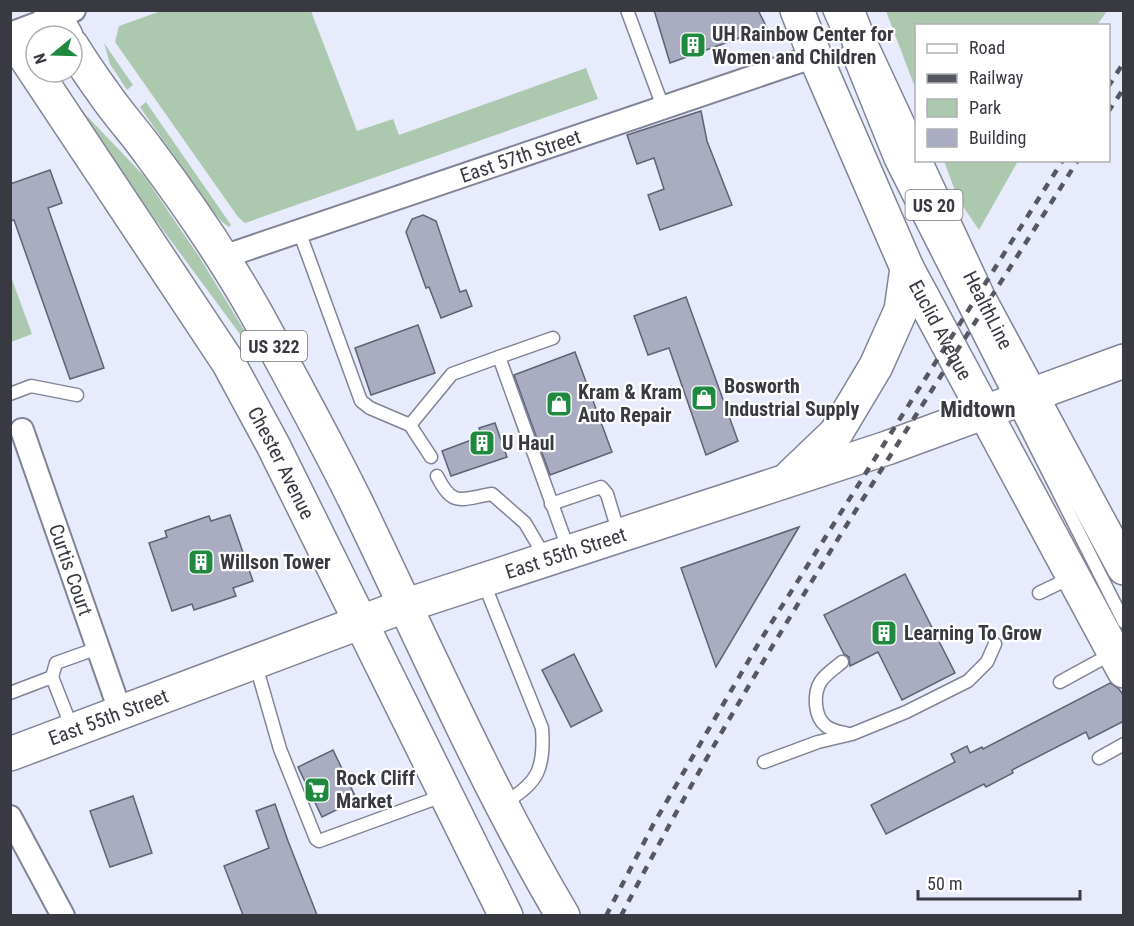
<svg xmlns="http://www.w3.org/2000/svg" width="1134" height="926" viewBox="0 0 1134 926" font-family="'Roboto Condensed',sans-serif">
  <rect width="100%" height="100%" fill="#e8ebfc"/>
  <!-- green -->
  <g fill="#acc9b0">
    <path d="M161 11H311L357 131 393 119 399 135 586 68 598 99 245 223 238 217 115 42 119 26Z"/>
    <path d="M886 11H885H1107L1097 25 916 26V90Z"/>
    <path d="M104 43 133 85 127 90 110 64Z"/>
    <path d="M73 98 86 115 145 177 200 258 255 348 251 349 143 203 70 100Z"/>
    <path d="M146 102 231 225 229 227 222 222 210 208 140 107Z"/>
    <path d="M944 161H1018L979 230 958 199Z"/>
    <path d="M10 274 32 334 11 342H10Z"/>
  </g>
  <!-- building -->
  <g fill="#aaacc1" stroke="#5f6275" stroke-width="1.5">
    <path d="M654 10H758L767 28 670 63Z"/>
    <path d="M701 111 707 141 732 205 660 230 648 195 664 189 654 158 637 164 627 135Z"/>
    <path d="M50 170 62 203 48 208 104 368 70 379 14 220 10 221V184Z"/>
    <path d="M423 215 436 221 460 292 466 290 472 306 441 318 429 287 426 288 406 232 412 219Z"/>
    <path d="M686 297 738 441 706 455 669 348 648 355 634 316Z"/>
    <path d="M418 325 435 373 371 395 355 348Z"/>
    <path d="M575 352 612 452 550 475 514 375Z"/>
    <path d="M495 423 507 457 451 476 442 451 482 436 479 428Z"/>
    <path d="M230 515 253 581 233 588 236 596 194 610 192 604 172 611 149 543 167 537 165 531 209 516 211 521Z"/>
    <path d="M799 527 716 667 681 568Z"/>
    <path d="M905 574 955 673 902 700 878 652 850 666 849 657 844 654 824 615Z"/>
    <path d="M574 654 602 711 571 727 542 670Z"/>
    <path d="M1110 683 1119 689 1124 696V721L1089 739 1086 732 1012 770 1013 773 986 787 984 784 886 834 871 805 955 762 951 754 967 746 970 753 982 747 983 749Z"/>
    <path d="M333 750 357 800 322 817 298 767Z"/>
    <path d="M133 796 152 853 110 867 90 811Z"/>
    <path d="M275 804 288 841 317 915H243L224 866 269 848 256 811Z"/>
  </g>
  <g fill="none" stroke-linecap="round" stroke-linejoin="round">
    <!-- lane casing -->
    <g stroke="#818397" stroke-width="15">
      <g id="lane">
        <path d="M627 10 663 107"/>
        <path d="M829 10 838 30"/>
        <path d="M847 52 891 161 1124 622"/>
        <path d="M299 231 361 401 370 408 410 425 431 457"/>
        <path d="M553 338 499 357 569 551"/>
        <path d="M10 394 31 386 77 395"/>
        <path d="M410 425 452 374 499 357"/>
        <path d="M437 476C453 508 460 499 492 494L525 523 545 557"/>
        <path d="M551 504 601 487 607 494 619 534"/>
        <path d="M483 581 542 728C545 769 538 784 502 804"/>
        <path d="M1039 593 1072 577"/>
        <path d="M255 662 280 749 316 839 319 841 445 795"/>
        <path d="M842 662C835 668 826 674 821 681 813 693 814 717 826 726 832 731 841 732 848 734"/>
        <path d="M52 677 56 663 98 648"/>
        <path d="M1060 682 1113 653"/>
        <path d="M10 693 52 677 72 728"/>
        <path d="M1099 758 1124 744"/>
        <path d="M764 762 818 742 852 734 906 712 968 681 987 662 995 644"/>
      </g>
    </g>
    <!-- street casing -->
    <g stroke="#818397" stroke-width="26">
      <g id="street">
        <path d="M10 34 74 10"/>
        <path id="s1" d="M223 257 815 56"/>
        <path id="s2" d="M22 430 120 711"/>
        <path d="M10 817 63 916"/>
      </g>
    </g>
    <!-- primary casing -->
    <g stroke="#818397" stroke-width="36">
      <g id="primary">
        <path d="M51 10 66 36"/>
        <path id="s3" d="M797 10 815 56 907 268 1124 671"/>
        <path d="M847 10 859 41 978 297 1124 568"/>
        <path id="s4" d="M10 39 22 52 228 362 273 445 506 916"/>
        <path d="M72 46C82 62 92 77 103 92 117 113 134 131 149 152 188 204 225 258 257 315 291 377 325 439 356 502 423 641 484 782 563 916"/>
        <path d="M791 476 836 433 876 366 901 310 907 268"/>
        <path id="s5" d="M10 754 404 606 887 448 1124 361"/>
      </g>
    </g>
    <!-- lane -->
    <use href="#lane" stroke="#fff" stroke-width="12"/>
    <!-- street -->
    <use href="#street" stroke="#fff" stroke-width="22"/>
    <!-- primary -->
    <use href="#primary" stroke="#fff" stroke-width="33"/>
    <!-- rail -->
    <g stroke="#565861" stroke-width="4.5" stroke-dasharray="8 8" stroke-linecap="butt">
      <path d="M1108 87 1124 62"/>
      <path d="M1108 112 1124 88"/>
      <path d="M606 916 653 825 760 641 1063 160"/>
      <path d="M621 916C756 654 922 409 1078 160"/>
    </g>
  </g>
  <!-- icons -->
  <defs>
    <g id="building-square" transform="scale(1.35)"><rect x="-9" y="-9" width="18" height="18" rx="4" fill="#1f8940" stroke="#fff"/><path d="M-4-6H4V6H1V3H-1V6H-4ZM-2.5-4.3h1.7v1.8h-1.7ZM.8-4.3h1.7v1.8H.8ZM-2.5-1h1.7V.8h-1.7ZM.8-1h1.7V.8H.8Z" fill="#fff"/></g>
    <g id="shop-square" transform="scale(1.35)"><rect x="-9" y="-9" width="18" height="18" rx="4" fill="#1f8940" stroke="#fff"/><path d="M-5-2.5h2.3a2.7 3.5 0 0 1 5.4 0H5L5.5 6h-11ZM-1.5-2.5h3a1.5 2.3 0 0 0-3 0Z" fill="#fff"/></g>
    <g id="supermarket-square" transform="scale(1.35)"><rect x="-9" y="-9" width="18" height="18" rx="4" fill="#1f8940" stroke="#fff"/><path d="M-6-5.5h2.5l.6 2H6L4.5 2H-2.5L-4.4-4H-6ZM-1.5 3.2a1.3 1.3 0 1 0 .1 0ZM3 3.2a1.3 1.3 0 1 0 .1 0Z" fill="#fff"/></g>
  </defs>
  <g fill-rule="evenodd">
    <use href="#building-square" x="693" y="45"/>
    <use href="#shop-square" x="704" y="398"/>
    <use href="#shop-square" x="559" y="404"/>
    <use href="#building-square" x="482" y="443"/>
    <use href="#building-square" x="201" y="562"/>
    <use href="#building-square" x="884" y="633"/>
    <use href="#supermarket-square" x="317" y="790"/>
  </g>
  <g text-anchor="middle" dominant-baseline="central" stroke-width="4.5" stroke-linejoin="round" paint-order="stroke">
    <!-- shield labels -->
    <g fill="#fff" stroke="#74747a" stroke-width="1.5">
      <rect x="905.5" y="190" width="57" height="30" rx="4.5"/>
      <rect x="241" y="331" width="66" height="30" rx="4.5"/>
    </g>
    <g font-size="18" font-weight="bold" fill="#383941">
      <text x="934" y="205">US 20</text>
      <text x="274" y="346">US 322</text>
    </g>
    <!-- poi labels -->
    <g font-size="20" font-weight="bold" fill="#383941" stroke="#fff" text-anchor="start">
      <text x="712" y="34">UH Rainbow Center for<tspan x="712" dy="23">Women and Children</tspan></text>
      <text x="724" y="386">Bosworth<tspan x="724" dy="23">Industrial Supply</tspan></text>
      <text x="578" y="392">Kram &amp; Kram<tspan x="578" dy="23">Auto Repair</tspan></text>
      <text x="502" y="443">U Haul</text>
      <text x="220" y="562">Willson Tower</text>
      <text x="904" y="633">Learning To Grow</text>
      <text x="336" y="778">Rock Cliff<tspan x="336" dy="23">Market</tspan></text>
    </g>
    <!-- street labels -->
    <g font-size="20" fill="#383941" stroke="#fff">
      <text stroke="none"><textPath href="#s1" startOffset="314">East 57th Street</textPath></text>
      <text transform="translate(988 310) rotate(63)">HealthLine</text>
      <text stroke="none"><textPath href="#s3" startOffset="351">Euclid Avenue</textPath></text>
      <text stroke="none"><textPath href="#s4" startOffset="504">Chester Avenue</textPath></text>
      <text stroke="none"><textPath href="#s5" startOffset="591">East 55th Street</textPath></text>
      <text stroke="none"><textPath href="#s2" startOffset="148">Curtis Court</textPath></text>
      <text stroke="none"><textPath href="#s5" startOffset="105">East 55th Street</textPath></text>
    </g>
    <!-- quarter labels -->
    <g font-size="22" font-weight="bold" fill="#383941" stroke="#fff">
      <text x="978" y="409">Midtown</text>
    </g>
  </g>
  <!-- border -->
  <rect width="1134" height="926" fill="none" stroke="#383941" stroke-width="24"/>
  <!-- legend -->
  <rect x="915" y="24" width="195" height="138" fill="#ffffff" stroke="#afb0b3" stroke-width="1.5"/>
  <rect x="927" y="44" width="30" height="9" fill="#ffffff" stroke="#afb0b3" stroke-width="1.5"/>
  <text x="969" y="54" font-size="18" fill="#383941">Road</text>
  <rect x="927" y="74" width="30" height="9" fill="#565861" stroke="#afb0b3" stroke-width="1.5"/>
  <text x="969" y="84" font-size="18" fill="#383941">Railway</text>
  <rect x="927" y="99" width="30" height="18" fill="#acc9b0" stroke="#afb0b3" stroke-width="1.5"/>
  <text x="969" y="114" font-size="18" fill="#383941">Park</text>
  <rect x="927" y="129" width="30" height="18" fill="#aaacc1" stroke="#afb0b3" stroke-width="1.5"/>
  <text x="969" y="144" font-size="18" fill="#383941">Building</text>
  <!-- north arrow -->
  <g transform="translate(54 54) rotate(251)"><circle r="28" fill="#ffffff" stroke="#afb0b3" stroke-width="1.5"/>
  <path d="M0-4.5L10 22L0 15L-10 22Z" fill="#1f8940"/>
  <text y="-9" font-size="16" font-weight="bold" text-anchor="middle" fill="#383941">N</text>
  </g>
  <!-- scale -->
  <path d="M918 890v9h162v-9" fill="none" stroke="#383941" stroke-width="3"/>
  <text x="927" y="890" font-size="18" fill="#383941" stroke="#ffffff" stroke-width="4.5" paint-order="stroke">50 m</text>
</svg>
